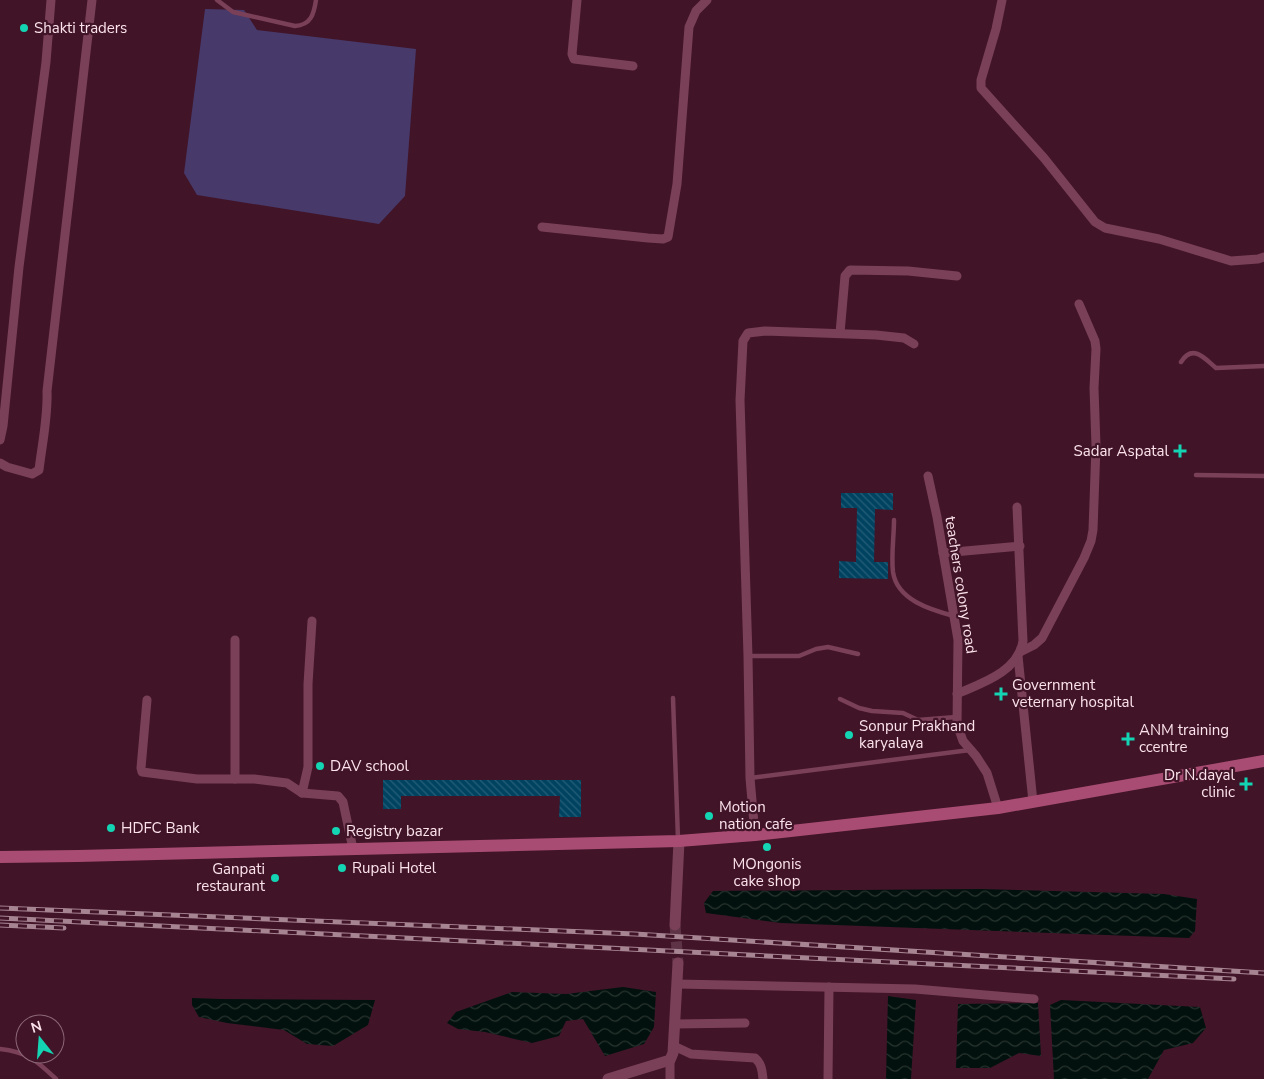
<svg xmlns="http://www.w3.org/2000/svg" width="1264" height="1079" viewBox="0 0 1264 1079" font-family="'Nunito Sans',sans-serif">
  <defs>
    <pattern id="water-waves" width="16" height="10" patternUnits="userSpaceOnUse" patternTransform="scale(1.25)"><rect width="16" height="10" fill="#02110d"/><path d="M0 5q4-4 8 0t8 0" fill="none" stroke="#283430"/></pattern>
    <pattern id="building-back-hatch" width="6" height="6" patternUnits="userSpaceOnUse" patternTransform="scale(1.25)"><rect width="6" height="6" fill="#004361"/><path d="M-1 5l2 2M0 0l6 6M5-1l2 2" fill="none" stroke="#265e78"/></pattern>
  </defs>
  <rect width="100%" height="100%" fill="#411428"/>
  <!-- garden -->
  <path fill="#473969" d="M205 9 244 10 257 30 416 49 405 196 379 224 197 195 184 173Z"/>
  <!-- water -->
  <g fill="url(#water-waves)">
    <path d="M980 889 1164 894 1197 899 1195 931 1189 938 781 923 706 913 704 903 713 891Z"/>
    <path d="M623 987 656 992 654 1027 644 1044 605 1056 583 1019 566 1021 559 1036 532 1043 485 1032 458 1029 447 1023 456 1012 512 992 566 994Z"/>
    <path d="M888 996 916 1000 911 1079H886Z"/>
    <path d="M192 998 221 999 375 1000 368 1025 333 1046 307 1044 284 1030 227 1023 199 1017 192 1005Z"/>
    <path d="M1061 1000 1200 1007 1206 1028 1193 1043 1164 1050 1148 1079H1054L1050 1005Z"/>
    <path d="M1038 1003 1041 1056 1019 1053 990 1068H956L958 1004Z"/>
  </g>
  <!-- building -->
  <g fill="url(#building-back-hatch)">
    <path d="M841 493H893V510L875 509 874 562H888V579L839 578V561L856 562 857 508H841Z"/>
    <path d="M383 780H581V817H559L560 796H401V809H383Z"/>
  </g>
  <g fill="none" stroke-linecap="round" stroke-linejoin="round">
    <!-- tertiary-tunnel -->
    <path stroke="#5d3345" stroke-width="11" stroke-dasharray="11 5.5" stroke-linecap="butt" d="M675 925 678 963"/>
    <!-- service -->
    <g stroke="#7a4058" stroke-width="4.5">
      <path d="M217 0 233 12 295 26C311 25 314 14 316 0"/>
      <path d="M1181 362C1193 343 1205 359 1216 368L1264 366"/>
      <path d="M1196 475 1264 476"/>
      <path d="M894 520C894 537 891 555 893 572 897 600 931 610 954 616"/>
      <path d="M748 656H799L816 649 828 647 858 654"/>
      <path d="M673 698 678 839"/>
      <path d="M840 699 859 708 872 711 903 713 918 720 956 717"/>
      <path d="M750 778 970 750"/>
      <path d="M0 1049C28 1052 37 1061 56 1079"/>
    </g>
    <!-- minor -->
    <g stroke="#7a4058" stroke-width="9">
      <path d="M577 0 572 54 574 59 633 66"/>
      <path d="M1002 0 996 29 981 80V88L1044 158 1095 222 1105 228 1159 239 1231 261 1258 259 1264 257"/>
      <path d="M542 227 648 238 663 239 668 237 677 184 689 27 696 11 707 0"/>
      <path d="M840 333 845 276 850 270 908 271 957 276"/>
      <path d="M0 440 3 426 19 267 46 62 51 0"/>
      <path d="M0 463 7 467 32 474 39 470C42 444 48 418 47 391L92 0"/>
      <path d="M928 476 937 517 958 640 957 724 963 741 976 756 987 773 998 808"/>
      <path d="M943 553 1020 546"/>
      <path d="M1020 652 1034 645 1042 638 1084 558 1091 541 1093 530 1096 446 1094 388 1096 349 1095 341 1079 304"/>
      <path d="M1018 656 1033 802"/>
      <path d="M957 694C982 683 1018 672 1023 641L1017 507"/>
      <path d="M147 700 141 768 142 772 197 779H254L287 783 302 793 338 796 343 802 353 849"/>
      <path d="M235 779V640"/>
      <path d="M302 793 308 767V684L312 621"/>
      <path d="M755 835 750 778 748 656 740 400 743 341 748 333 765 331 876 335 904 338 914 344"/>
      <path d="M677 984 915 989 1034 999"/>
      <path d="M675 1024 745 1023"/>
      <path d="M674 1046 691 1054 755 1058C762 1064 762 1071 763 1079"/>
      <path d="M670 1060V1079"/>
      <path d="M828 1079 829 987"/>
    </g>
    <!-- tertiary -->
    <g stroke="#7a4058" stroke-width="11">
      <path d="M675 925 679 841"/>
      <path d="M608 1079 670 1060 673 1053 678 963"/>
    </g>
    <!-- secondary -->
    <path stroke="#a84c73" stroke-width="12" d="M0 857 78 856 679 841 755 835 998 808 1264 761"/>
    <!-- rail casing -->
    <g stroke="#a78492" stroke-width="5">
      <g id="rail">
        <path d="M0 908 635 934 1264 973"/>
        <path d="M0 918 1234 979"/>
        <path d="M0 925 64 928"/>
      </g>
    </g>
    <!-- rail -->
    <use href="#rail" stroke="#411428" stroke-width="3" stroke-dasharray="9" stroke-linecap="butt"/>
  </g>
  <!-- markers -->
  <g fill="#14d5b3" stroke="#411428" stroke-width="2">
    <circle cx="24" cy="28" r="5"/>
    <path d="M1177.5 443.5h5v5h5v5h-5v5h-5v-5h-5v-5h5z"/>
    <path d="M998.5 686.5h5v5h5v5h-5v5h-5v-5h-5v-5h5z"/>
    <circle cx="849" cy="735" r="5"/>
    <path d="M1125.5 731.5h5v5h5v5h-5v5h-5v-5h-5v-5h5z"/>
    <circle cx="320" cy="766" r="5"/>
    <path d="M1243.5 776.5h5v5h5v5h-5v5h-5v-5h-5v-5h5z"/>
    <circle cx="709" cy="816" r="5"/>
    <circle cx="111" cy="828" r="5"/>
    <circle cx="336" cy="831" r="5"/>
    <circle cx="767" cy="847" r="5"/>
    <circle cx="342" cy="868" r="5"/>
    <circle cx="275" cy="878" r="5"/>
  </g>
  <g text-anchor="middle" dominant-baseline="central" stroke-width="4.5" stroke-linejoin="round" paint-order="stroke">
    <!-- poi labels -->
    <g font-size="15" fill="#fce3eb" stroke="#411428" text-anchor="start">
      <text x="34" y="28">Shakti traders</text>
      <text x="1169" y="451" text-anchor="end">Sadar Aspatal</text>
      <text x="1012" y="685">Government<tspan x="1012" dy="17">veternary hospital</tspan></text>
      <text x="859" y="726">Sonpur Prakhand<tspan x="859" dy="17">karyalaya</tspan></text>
      <text x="1139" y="730">ANM training<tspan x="1139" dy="17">ccentre</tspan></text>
      <text x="330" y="766">DAV school</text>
      <text x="1235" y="775" text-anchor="end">Dr N.dayal<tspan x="1235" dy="17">clinic</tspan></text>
      <text x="719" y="807">Motion<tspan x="719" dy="17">nation cafe</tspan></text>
      <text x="121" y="828">HDFC Bank</text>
      <text x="346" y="831">Registry bazar</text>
      <text x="767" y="864" text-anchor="middle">MOngonis<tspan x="767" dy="17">cake shop</tspan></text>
      <text x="352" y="868">Rupali Hotel</text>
      <text x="265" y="869" text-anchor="end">Ganpati<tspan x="265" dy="17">restaurant</tspan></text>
    </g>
    <!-- street labels -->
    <g font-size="15" fill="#fce3eb" stroke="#411428">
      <text transform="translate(961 585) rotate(81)">teachers colony road</text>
    </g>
  </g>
  <!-- north arrow -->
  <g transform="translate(40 1039) rotate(343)"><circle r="24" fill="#411428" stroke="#8c6776"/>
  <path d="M0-4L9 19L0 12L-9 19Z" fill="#14d5b3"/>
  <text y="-8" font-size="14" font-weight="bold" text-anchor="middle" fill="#fce3eb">N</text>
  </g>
</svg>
